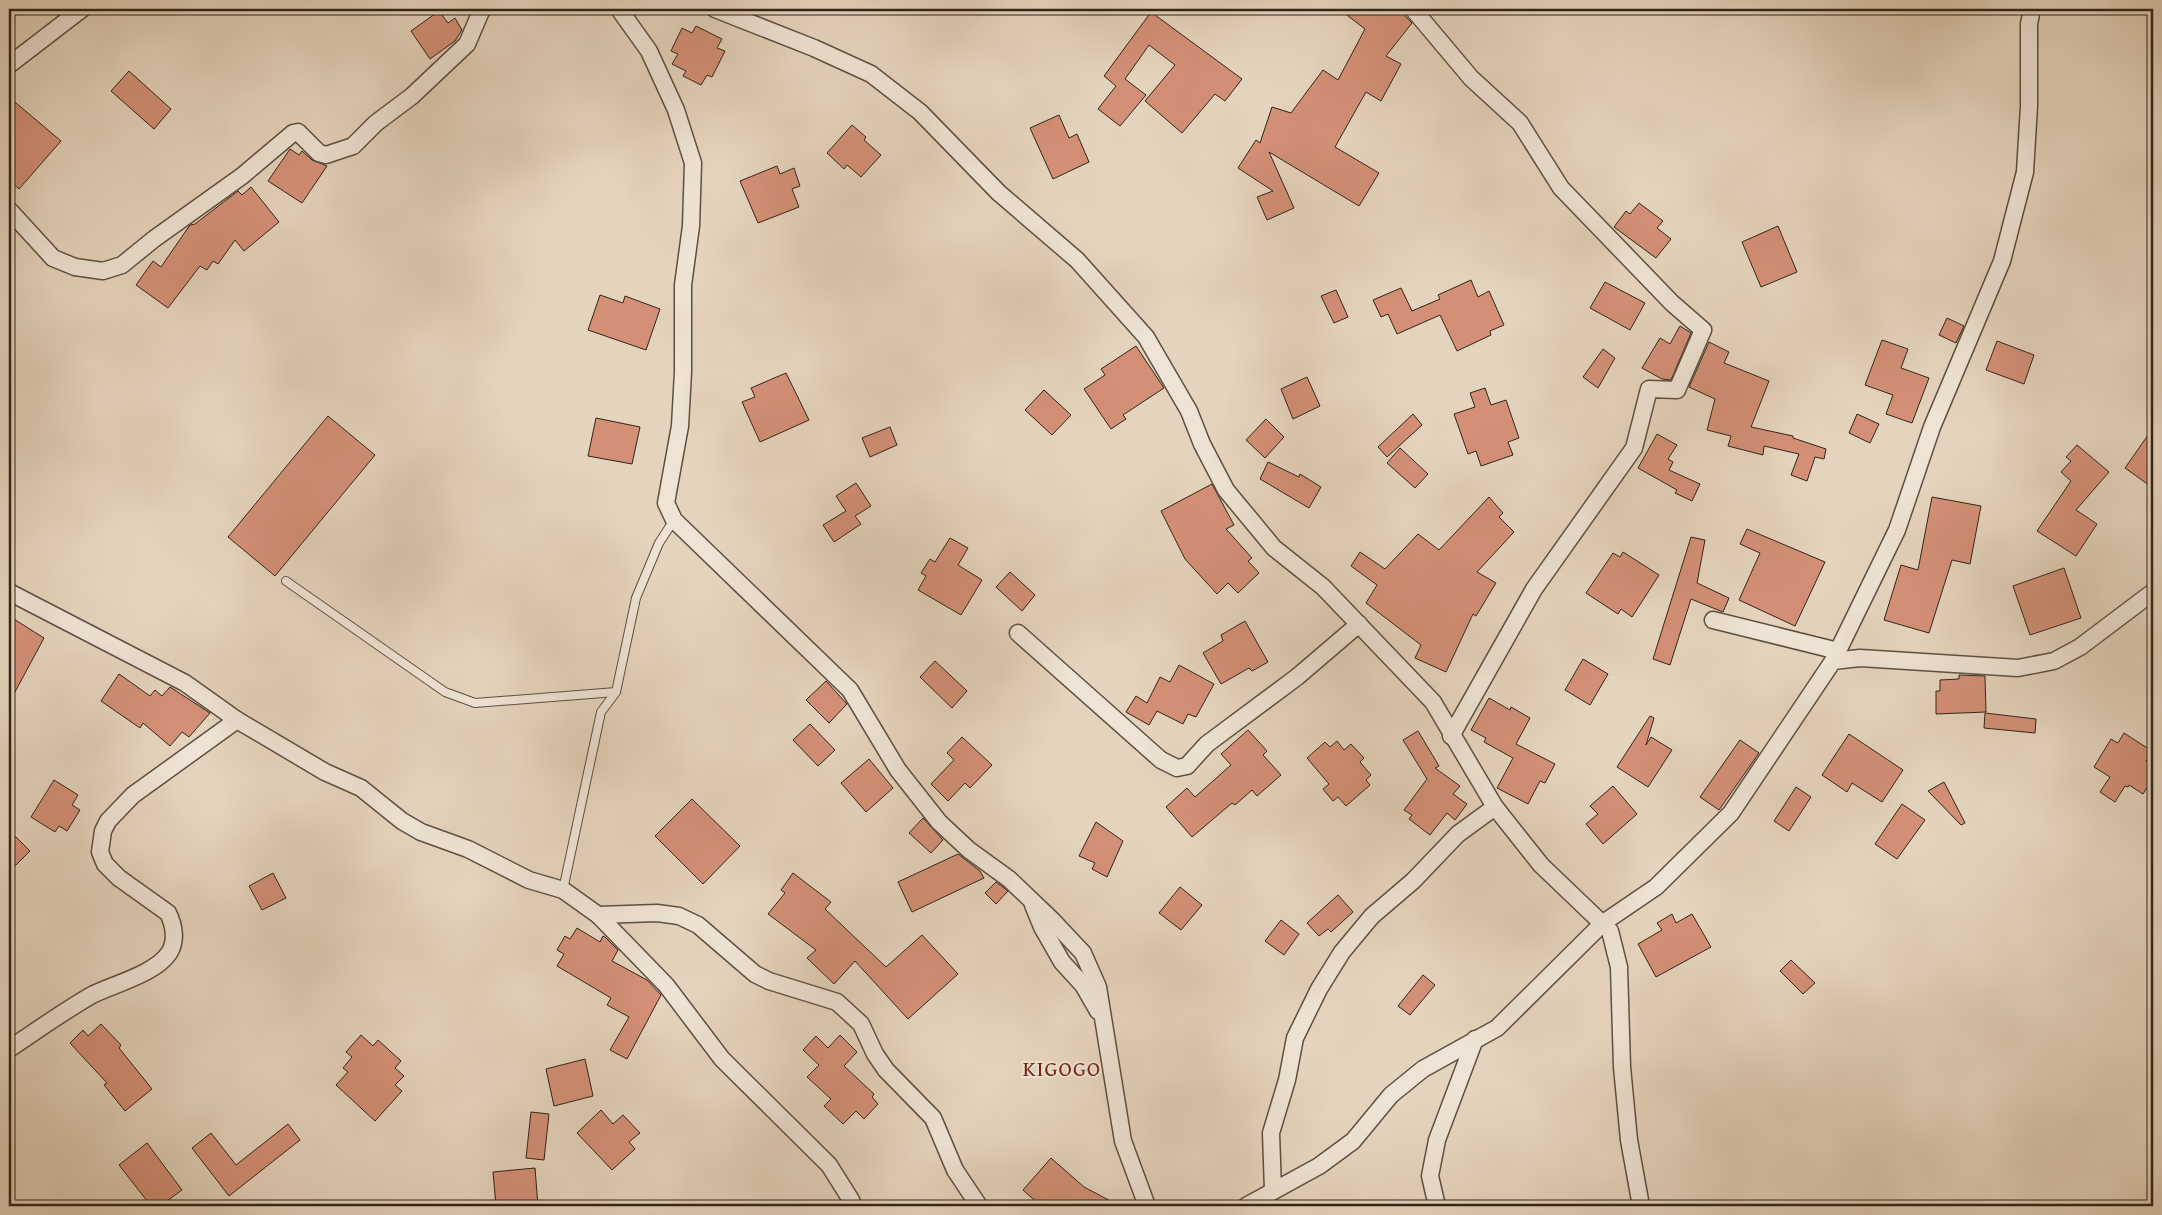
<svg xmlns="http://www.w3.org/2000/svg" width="2162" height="1215" viewBox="0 0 2162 1215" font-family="'Gentium Book Plus',serif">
  <rect width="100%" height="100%" fill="#e5d4bd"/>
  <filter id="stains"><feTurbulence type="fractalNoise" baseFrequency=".004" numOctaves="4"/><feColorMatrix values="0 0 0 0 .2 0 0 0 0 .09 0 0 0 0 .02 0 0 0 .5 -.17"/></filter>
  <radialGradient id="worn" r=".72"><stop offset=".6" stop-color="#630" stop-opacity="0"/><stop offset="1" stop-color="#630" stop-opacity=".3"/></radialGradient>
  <!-- building -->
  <g fill="#d49077" stroke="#302418">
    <path d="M1339 9H1398L1412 23 1386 56 1401 64 1381 101 1366 92 1335 147 1379 173 1359 206 1269 152 1294 208 1267 220 1257 197 1273 191 1238 168 1256 140 1260 143 1272 107 1291 113 1323 70 1338 80 1365 29Z"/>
    <path d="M439 11 448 23 455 18 462 30 455 41 430 59 411 31Z"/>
    <path d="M1151 12 1242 79 1225 101 1215 94 1182 133 1145 101 1175 65 1149 45 1125 79 1146 95 1120 126 1098 109 1116 86 1104 76Z"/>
    <path d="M696 26 722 39 717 48 725 51 712 77 707 75 701 85 683 76 686 71 672 64 678 54 671 51 682 28 692 33Z"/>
    <path d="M129 71 171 109 154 129 111 91Z"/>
    <path d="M9 97 61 141 19 189 9 180Z"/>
    <path d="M1059 115 1069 138 1077 134 1089 162 1053 179 1030 128Z"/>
    <path d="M852 125 866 137 864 140 881 155 861 177 847 165 844 169 827 153Z"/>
    <path d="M290 149 299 155 302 151 312 160 327 166 302 203 268 181Z"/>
    <path d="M777 166 780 174 794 168 800 186 792 189 799 207 758 223 740 181Z"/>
    <path d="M251 187 279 222 244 251 235 240 218 264 213 261 207 270 200 266 168 308 136 285 153 261 161 267 190 225 195 224 238 191 242 195Z"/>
    <path d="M1639 203 1663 221 1657 228 1671 239 1656 258 1614 227 1626 211 1630 214Z"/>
    <path d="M1778 226 1797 272 1761 287 1742 242Z"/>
    <path d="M1471 280 1478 297 1489 291 1504 325 1490 331 1491 335 1457 351 1440 315 1397 334 1388 314 1381 317 1373 300 1401 288 1412 311 1440 299 1438 295Z"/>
    <path d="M1605 282 1645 303 1630 330 1590 308Z"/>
    <path d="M1336 290 1348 317 1334 323 1321 296Z"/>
    <path d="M600 295 623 303 625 296 660 309 646 350 588 330Z"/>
    <path d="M1947 318 1964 326 1956 343 1939 335Z"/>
    <path d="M1680 326 1691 333 1671 380 1662 379 1642 368 1660 338 1670 344Z"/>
    <path d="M1882 340 1908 349 1901 368 1929 378 1912 423 1886 414 1893 395 1865 385Z"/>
    <path d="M1997 341 2034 355 2024 384 1986 370Z"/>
    <path d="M1709 342 1729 352 1724 363 1769 381 1751 427 1793 436V438L1826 449 1824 459 1815 457 1807 481 1791 475 1799 454 1764 446 1763 455 1728 446 1731 436 1707 430 1715 399 1689 387Z"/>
    <path d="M1136 346 1164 388 1123 415 1126 419 1111 429 1084 389 1105 375 1101 369Z"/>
    <path d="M1603 349 1615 358 1598 388 1583 377Z"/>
    <path d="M786 373 809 420 760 442 742 402 755 397 751 388Z"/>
    <path d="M1307 377 1320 406 1293 419 1281 389Z"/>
    <path d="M1485 388 1491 405 1506 400 1519 438 1508 442 1513 455 1481 466 1476 451 1468 454 1454 414 1475 407 1470 393Z"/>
    <path d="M1044 390 1071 415 1052 435 1025 410Z"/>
    <path d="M1413 414 1422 425 1387 457 1378 447Z"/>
    <path d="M1857 414 1879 424 1870 443 1849 433Z"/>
    <path d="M328 416 375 455 275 576 228 537Z"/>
    <path d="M596 418 640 427 632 464 588 456Z"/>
    <path d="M1266 419 1284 437 1265 458 1246 440Z"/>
    <path d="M890 427 897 445 870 457 862 438Z"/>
    <path d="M2153 428V488L2125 468Z"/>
    <path d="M1657 434 1677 445 1668 459 1673 462 1669 470 1700 484 1692 501 1675 493 1677 490 1638 468Z"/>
    <path d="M2077 445 2109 472 2076 510 2097 524 2076 556 2037 531 2071 481 2061 472 2071 461 2066 457Z"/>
    <path d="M1400 448 1428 474 1415 488 1387 463Z"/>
    <path d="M1268 462 1299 477 1300 474 1321 487 1309 508 1260 479Z"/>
    <path d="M856 483 871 506 855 516 861 524 834 542 823 525 846 511 836 496Z"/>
    <path d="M1212 484 1234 525 1226 529 1252 558 1248 561 1259 573 1238 593 1228 583 1217 594 1185 559 1161 511Z"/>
    <path d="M1489 497 1503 513 1499 517 1514 532 1477 572 1496 583 1476 616 1473 614 1446 672 1415 658 1421 645 1366 603 1377 585 1351 566 1360 552 1385 569 1418 534 1439 550Z"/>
    <path d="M1932 497 1981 506 1970 564 1952 560 1929 633 1884 620 1901 565 1918 570Z"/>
    <path d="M1747 529 1825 562 1795 626 1739 600 1760 553 1740 544Z"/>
    <path d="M1691 537 1705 540 1697 583 1729 598 1723 612 1691 599 1670 665 1653 659Z"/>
    <path d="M950 538 968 548 958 565 982 580 961 615 918 590 926 576 921 573 930 559 935 562Z"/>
    <path d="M1623 552 1659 575 1632 617 1621 609 1618 614 1586 593 1613 553 1620 557Z"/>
    <path d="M2064 568 2081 618 2030 635 2013 586Z"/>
    <path d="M1010 572 1035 595 1022 611 996 587Z"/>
    <path d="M9 616 44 638 9 703Z"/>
    <path d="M1245 621 1268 662 1252 671 1249 668 1221 684 1203 653 1223 641 1221 635Z"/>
    <path d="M1583 659 1608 674 1590 705 1565 690Z"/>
    <path d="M935 661 967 691 952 708 920 677Z"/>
    <path d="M1179 665 1214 684 1196 717 1188 714 1183 724 1157 711 1149 725 1126 712 1136 696 1147 703 1160 677 1170 682Z"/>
    <path d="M119 674 150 696 155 690 162 696 170 687 210 713 189 737 182 732 170 746 143 723 140 728 101 701Z"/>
    <path d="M1959 675 1985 676 1986 712 1936 714V691H1940V680L1959 679Z"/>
    <path d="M826 681 847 704 829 723 806 700Z"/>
    <path d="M1489 698 1510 710 1511 707 1530 718 1516 744 1555 764 1545 783 1540 781 1528 804 1497 788 1513 758 1484 742 1486 738 1471 730Z"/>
    <path d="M1985 713 2036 719 2035 733 1984 728Z"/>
    <path d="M1650 716 1654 718 1646 745 1651 737 1672 750 1648 787 1617 767Z"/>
    <path d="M810 724 835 750 818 766 793 740Z"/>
    <path d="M1248 730 1267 751 1263 755 1281 775 1257 796 1252 790 1235 805 1232 803 1192 837 1166 807 1187 788 1195 797 1231 765 1221 754Z"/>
    <path d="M1418 731 1439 766 1435 768 1460 786 1453 794 1467 804 1455 820 1447 813 1430 835 1409 819 1412 815 1404 810 1427 779 1403 740Z"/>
    <path d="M2124 733 2152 751 2146 761 2153 765V778L2143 794 2129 785 2128 787 2125 786 2115 802 2100 792 2110 777 2094 767 2111 739 2118 743Z"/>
    <path d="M1849 734 1903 770 1882 802 1852 783 1847 792 1822 775Z"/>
    <path d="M962 737 992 765 970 788 965 783 948 801 931 784 954 760 947 753Z"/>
    <path d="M1740 740 1759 753 1719 810 1700 797Z"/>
    <path d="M1337 741 1344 750 1351 744 1364 758 1360 762 1371 775 1366 780 1370 785 1346 806 1338 797 1333 801 1323 789 1329 784 1307 758 1325 742 1330 747Z"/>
    <path d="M869 759 893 788 866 812 841 783Z"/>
    <path d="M54 780 78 795 72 805 80 810 67 831 59 826 55 832 31 817Z"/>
    <path d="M1944 782 1965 823 1961 825 1928 791Z"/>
    <path d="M1613 786 1637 814 1603 844 1586 824 1598 814 1590 806Z"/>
    <path d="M1796 787 1811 797 1789 831 1774 821Z"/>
    <path d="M692 799 740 846 703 884 655 836Z"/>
    <path d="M1902 804 1925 820 1897 859 1875 844Z"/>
    <path d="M923 818 943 840 931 853 909 833Z"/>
    <path d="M1096 822 1123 841 1107 877 1092 869 1095 863 1079 856Z"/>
    <path d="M9 830 30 851 9 872Z"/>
    <path d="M958 854 980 871 984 878 912 912 898 882Z"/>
    <path d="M273 873 286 898 262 910 249 886Z"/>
    <path d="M793 873 831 902 825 909 886 967 922 935 958 974 908 1019 855 961 834 984 807 958 816 950 768 914 785 893 781 890Z"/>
    <path d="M996 882 1008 891 996 904 985 893Z"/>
    <path d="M1180 887 1202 905 1181 930 1159 913Z"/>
    <path d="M1338 895 1353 912 1331 932 1328 929 1319 936 1307 923Z"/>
    <path d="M1672 914 1676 923 1692 914 1711 947 1656 977 1638 944 1662 930 1657 923Z"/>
    <path d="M1281 920 1299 934 1284 955 1265 941Z"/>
    <path d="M577 928 600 942 603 936 605 937 618 950 612 961 647 980 661 995 627 1059 610 1050 629 1017 607 1005 611 998 557 966 564 954 557 950 565 936 570 939Z"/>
    <path d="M1791 960 1815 983 1803 994 1780 971Z"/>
    <path d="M1423 975 1435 985 1410 1015 1398 1006Z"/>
    <path d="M101 1024 121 1045 119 1048 152 1089 125 1111 104 1085 107 1083 70 1043 83 1030 88 1036Z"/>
    <path d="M361 1035 373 1046 378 1040 401 1061 395 1068 404 1076 395 1085 402 1091 375 1121 336 1085 348 1072 343 1068 352 1057 346 1052Z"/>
    <path d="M840 1035 857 1052 844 1066 874 1094 872 1097 878 1104 864 1119 856 1111 843 1124 824 1106 831 1099 807 1077 819 1065 803 1050 816 1036 828 1048Z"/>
    <path d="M585 1059 593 1096 554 1106 546 1069Z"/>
    <path d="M601 1110 613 1124 623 1115 640 1133 629 1142 635 1149 612 1170 577 1133Z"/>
    <path d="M531 1112 549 1114 544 1160 526 1158Z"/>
    <path d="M288 1124 300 1140 229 1196 192 1148 211 1133 236 1165Z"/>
    <path d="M147 1143 182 1190 160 1206H151L119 1165Z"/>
    <path d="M1051 1158 1084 1187 1120 1206H1041L1023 1190Z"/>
    <path d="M535 1168 538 1206H496L493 1172Z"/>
  </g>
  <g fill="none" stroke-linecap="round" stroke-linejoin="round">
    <!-- service casing -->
    <g stroke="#5d5041" stroke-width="10">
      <g id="service">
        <path d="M286 581 445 692 475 703 616 692"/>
        <path d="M563 890 601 712 616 692 636 598 659 543 674 520"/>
      </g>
    </g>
    <!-- minor casing -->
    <g stroke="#5d5041" stroke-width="19">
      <g id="minor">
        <path d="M619 9 649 51 676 110 693 163 691 226 683 285V372L680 426 666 503 674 520 850 690 898 770 939 822 969 850 1009 879 1052 920 1083 953 1098 987 1123 1141 1147 1206"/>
        <path d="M715 9 814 48 871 74 920 112 999 193 1077 260 1146 337 1189 411 1202 444 1226 490 1274 548 1323 587 1433 702 1495 807 1541 865 1610 931 1619 967 1622 1067 1629 1140 1641 1206"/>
        <path d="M1413 9 1471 78 1520 123 1561 188 1672 303 1703 330 1677 390 1649 389 1634 448 1534 589 1451 736"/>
        <path d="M9 65 82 9"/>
        <path d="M9 210 53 258 75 267 103 271 122 265 154 239 242 176 293 133 298 132 319 153 326 155 353 146 376 123 412 96 467 44 482 9"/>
        <path d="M9 592 185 683 237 720 325 772 361 788 402 821 421 832 468 849 529 880 563 890 598 915 657 913 679 916 698 925 755 974 769 981 837 1002 861 1024 875 1054 886 1070 933 1118 955 1170 979 1206"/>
        <path d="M1713 620 1838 651"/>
        <path d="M1018 633 1161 760 1177 768 1187 766 1207 744 1297 677 1359 624"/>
        <path d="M1833 661 1897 530 1932 427 2002 261 2025 172 2029 106V24L2032 9"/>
        <path d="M1033 905 1042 927 1062 962 1083 985 1098 1011"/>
        <path d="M598 915 666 985 722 1059 829 1165 851 1200 853 1206"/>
        <path d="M9 1049C36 1031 64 1011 92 995 114 984 155 974 169 953 177 941 174 925 168 913L119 878 105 864 100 852 103 831 108 821 133 795 237 720"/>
        <path d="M1273 1191 1271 1133 1287 1080 1295 1038 1319 989 1342 952 1372 916 1413 881 1458 834 1495 807"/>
        <path d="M1246 1206 1319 1166 1353 1141 1391 1095 1423 1069 1497 1028 1603 923 1656 887 1731 813 1833 661 1860 658 2018 668 2054 661 2080 647 2153 592"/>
        <path d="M1437 1206 1430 1176 1437 1140 1475 1039"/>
      </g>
    </g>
    <!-- service -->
    <use href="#service" stroke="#eee3d4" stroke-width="8"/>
    <!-- minor -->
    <use href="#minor" stroke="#eee3d4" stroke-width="16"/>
  </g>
  <g text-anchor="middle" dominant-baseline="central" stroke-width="4" stroke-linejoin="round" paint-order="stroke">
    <!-- quarter labels -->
    <g font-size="22" letter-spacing="1" fill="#7a1f14" stroke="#eee3d4">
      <text x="1062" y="1068">KIGOGO</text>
    </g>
  </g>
  <!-- margin -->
  <rect width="2162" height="1215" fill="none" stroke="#e5d4bd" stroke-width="30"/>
  <rect x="10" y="10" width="2142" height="1195" fill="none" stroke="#302418" stroke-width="2.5"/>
  <rect x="15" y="15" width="2132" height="1185" fill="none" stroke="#302418"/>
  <rect width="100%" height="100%" filter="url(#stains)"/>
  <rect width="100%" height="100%" fill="url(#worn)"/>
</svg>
